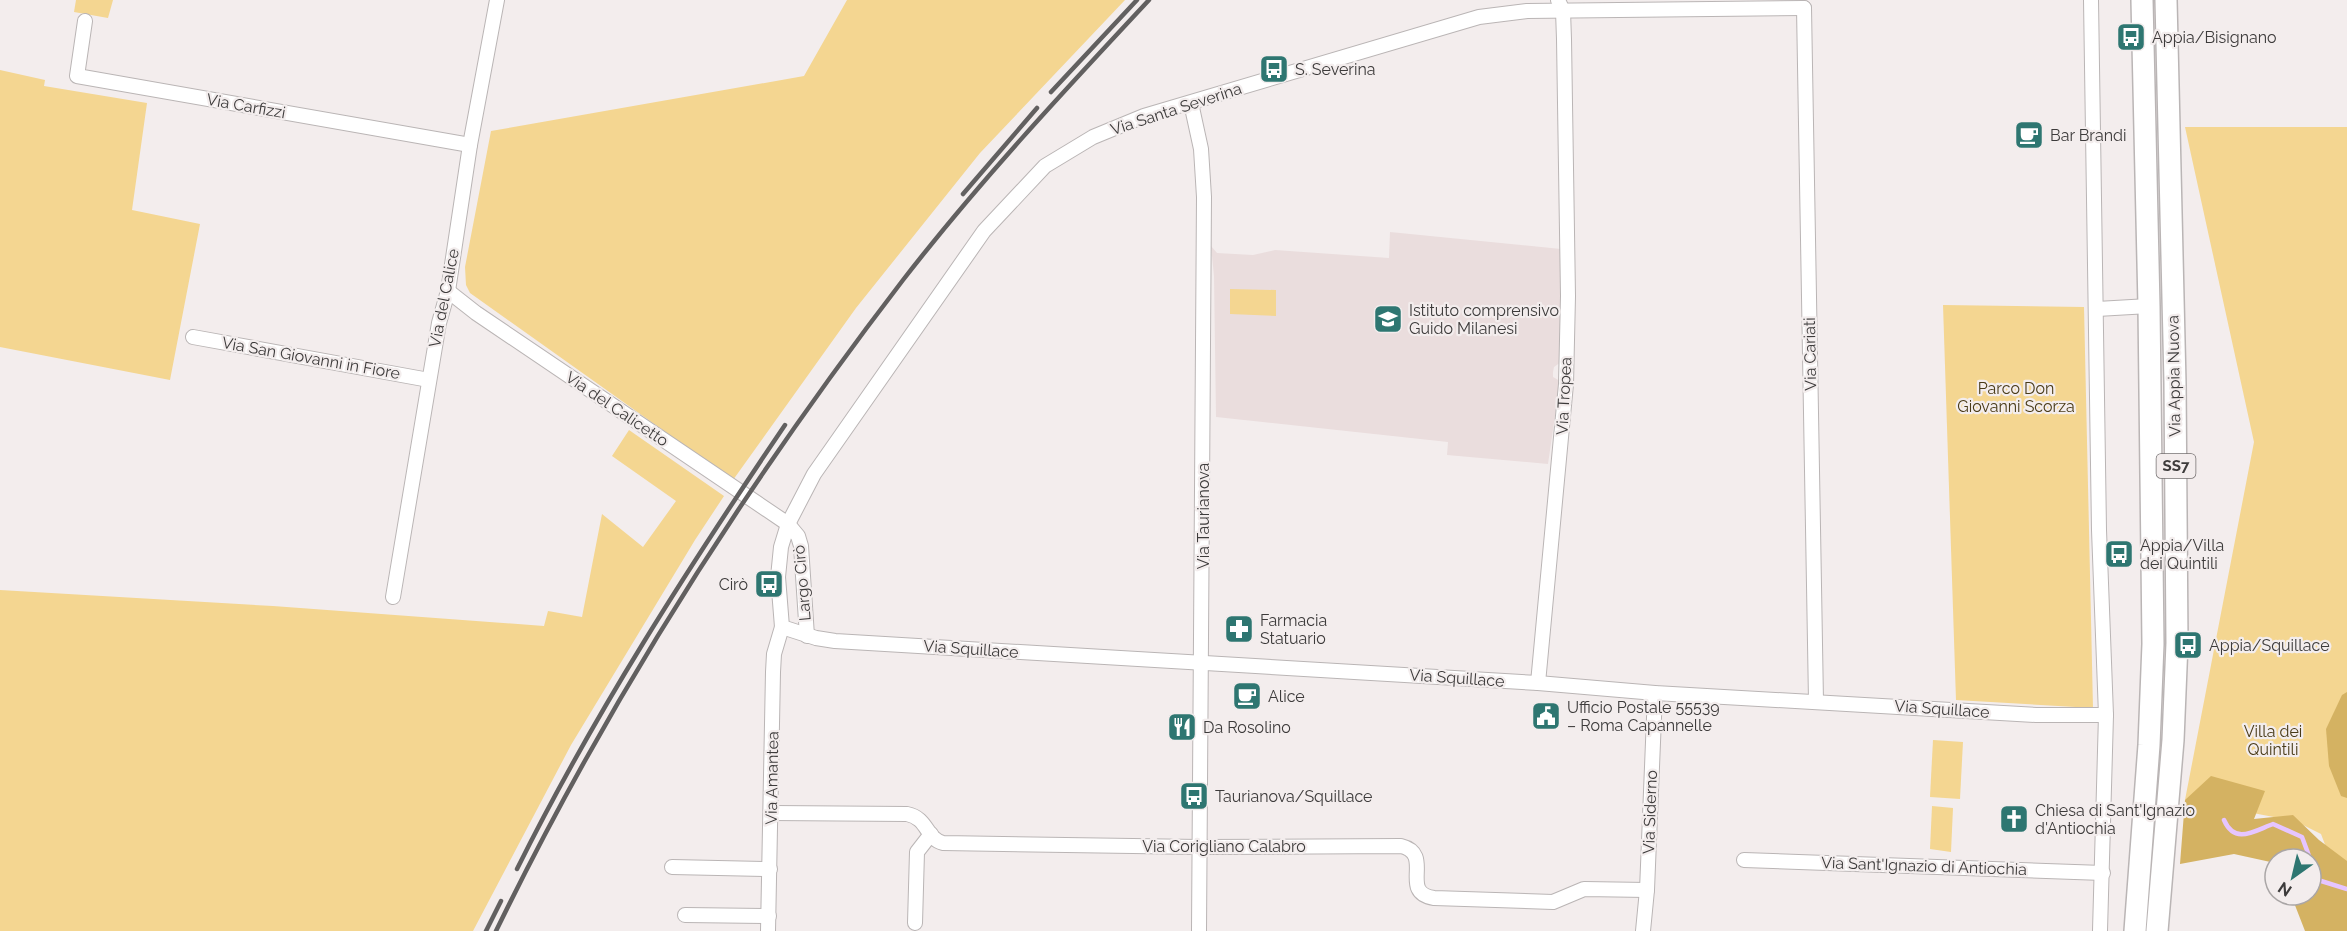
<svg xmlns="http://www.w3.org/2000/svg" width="2347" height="931" viewBox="0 0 2347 931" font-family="Raleway,sans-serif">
  <rect width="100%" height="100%" fill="#f3eded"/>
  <!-- built -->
  <path fill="#eadddd" d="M1390 232 1561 249V362L1554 367 1553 372V377L1560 381 1548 464 1447 455 1448 442 1216 417 1214 276 1211 246 1217 253 1253 255 1275 250 1389 258Z"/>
  <!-- green -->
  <g fill="#f4d691">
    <path d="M76 0H113L108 18 74 12Z"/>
    <path d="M847 0H1125L980 153 856 308 733 480 470 293 466 285 465 267 491 131 804 76Z"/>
    <path d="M0 70 45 80 44 86 147 103 132 210 200 224 170 380 0 347Z"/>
    <path d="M2185 127H2347V931L2332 863 2321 834 2295 821 2185 800 2254 442Z"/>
    <path d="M1230 289 1276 290V316L1230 314Z"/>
    <path d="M1943 305 2084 307 2093 708 1956 700Z"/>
    <path d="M629 430 724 496 695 540 571 745 473 931H0V590L273 606 544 626 548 611 582 617 602 514 643 547 676 501 612 456Z"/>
    <path d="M1933 740 1963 742 1960 799 1930 797Z"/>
    <path d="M1932 806 1953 808 1951 852 1930 849Z"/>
  </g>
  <!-- forest -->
  <g fill="#d4b262">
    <path d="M2347 692V798L2341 796 2329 766 2326 729 2342 695Z"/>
    <path d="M2211 776 2265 791 2254 819 2293 815 2319 840 2347 861V931H2305L2291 895H2311V859H2275V863L2234 854 2180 864 2185 800Z"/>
  </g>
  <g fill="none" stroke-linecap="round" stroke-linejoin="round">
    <!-- stream -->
    <path stroke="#e6c5ff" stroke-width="4.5" d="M2224 820C2235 845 2254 831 2273 824L2302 837 2318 880 2347 889"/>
    <!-- minor casing -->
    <g stroke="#bab5b5" stroke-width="16">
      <g id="minor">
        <path d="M2091 0 2099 530 2106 715 2100 931"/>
        <path d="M1804 8 1527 11 1479 17 1144 116 1093 137 1045 166 984 231 814 474 788 524 781 547 778 577 782 627 816 638 835 641 1538 683 1655 693 2036 715H2106"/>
        <path d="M1804 8 1816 701"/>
        <path d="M85 21 77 76 470 145"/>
        <path d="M1191 103 1201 149 1204 197 1199 931"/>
        <path d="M448 291 476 313 788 524 798 536 801 546 807 636"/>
        <path d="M2097 309 2149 306"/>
        <path d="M193 337 429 380"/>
        <path d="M393 597 439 323 448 291 470 145 497 0"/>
        <path d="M1538 683 1566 384 1568 296 1564 39 1563 11 1558 0"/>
        <path d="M772 813 907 814C928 818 926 839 943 843L1199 847 1401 846C1435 854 1398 893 1434 898L1553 902 1584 889 1647 890"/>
        <path d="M1744 860 2103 873"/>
        <path d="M672 867 770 869"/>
        <path d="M685 915 769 916"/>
        <path d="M915 923 917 852 931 834"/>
        <path d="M768 931 773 672 774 654 782 627"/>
        <path d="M1643 931 1647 890 1655 693"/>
      </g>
    </g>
    <!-- primary casing -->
    <g stroke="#bab5b5" stroke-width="24">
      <g id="primary">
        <path d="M2135 931 2149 745 2153 644 2149 306 2142 0"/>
        <path d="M2157 931 2173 740 2177 643 2175 383 2166 0"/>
      </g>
    </g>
    <!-- minor -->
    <use href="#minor" stroke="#fff" stroke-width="14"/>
    <!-- primary -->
    <use href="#primary" stroke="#fff" stroke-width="21"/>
    <!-- rail -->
    <g stroke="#626060" stroke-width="4.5">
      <path d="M1051 92 1137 0"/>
      <path d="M963 194 1037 108"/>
      <path d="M517 869C594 714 688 568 785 425"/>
      <path d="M486 931 501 901"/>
      <path d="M496 931C608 701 747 483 903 280 979 182 1064 91 1149 0"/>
    </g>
  </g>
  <!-- icons -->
  <defs>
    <g id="bus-square" transform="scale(1.5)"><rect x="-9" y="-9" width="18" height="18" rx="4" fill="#2e7671" stroke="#f3eded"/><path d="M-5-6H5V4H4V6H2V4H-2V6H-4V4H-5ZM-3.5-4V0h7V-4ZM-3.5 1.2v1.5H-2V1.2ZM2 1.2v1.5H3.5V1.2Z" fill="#fff"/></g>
    <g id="cafe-square" transform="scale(1.5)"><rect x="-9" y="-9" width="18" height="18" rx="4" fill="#2e7671" stroke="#f3eded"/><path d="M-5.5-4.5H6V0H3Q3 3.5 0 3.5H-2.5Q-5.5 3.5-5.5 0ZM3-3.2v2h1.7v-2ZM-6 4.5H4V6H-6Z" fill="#fff"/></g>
    <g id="school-square" transform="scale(1.5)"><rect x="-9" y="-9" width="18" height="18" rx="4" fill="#2e7671" stroke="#f3eded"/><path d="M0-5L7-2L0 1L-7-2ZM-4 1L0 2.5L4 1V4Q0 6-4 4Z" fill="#fff"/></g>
    <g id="pharmacy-square" transform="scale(1.5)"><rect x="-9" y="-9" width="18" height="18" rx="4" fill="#2e7671" stroke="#f3eded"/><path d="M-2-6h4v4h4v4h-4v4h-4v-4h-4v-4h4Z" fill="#fff"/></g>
    <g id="civic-square" transform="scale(1.5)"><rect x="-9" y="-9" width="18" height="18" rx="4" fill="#2e7671" stroke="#f3eded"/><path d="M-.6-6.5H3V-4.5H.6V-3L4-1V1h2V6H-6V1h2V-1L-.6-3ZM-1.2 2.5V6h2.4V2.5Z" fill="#fff"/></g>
    <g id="restaurant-square" transform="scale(1.5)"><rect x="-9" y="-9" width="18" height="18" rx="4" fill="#2e7671" stroke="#f3eded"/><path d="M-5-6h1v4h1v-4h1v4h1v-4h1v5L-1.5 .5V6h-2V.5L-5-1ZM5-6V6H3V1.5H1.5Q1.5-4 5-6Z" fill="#fff"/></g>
    <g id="church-square" transform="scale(1.5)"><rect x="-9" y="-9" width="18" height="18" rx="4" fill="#2e7671" stroke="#f3eded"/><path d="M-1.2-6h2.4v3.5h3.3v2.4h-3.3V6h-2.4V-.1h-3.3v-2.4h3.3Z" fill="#fff"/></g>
  </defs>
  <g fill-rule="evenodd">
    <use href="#bus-square" x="2131" y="37"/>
    <use href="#bus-square" x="1274" y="69"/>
    <use href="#cafe-square" x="2029" y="135"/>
    <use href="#school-square" x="1388" y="319"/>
    <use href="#bus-square" x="2119" y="554"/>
    <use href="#bus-square" x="769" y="584"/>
    <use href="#pharmacy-square" x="1239" y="629"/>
    <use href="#bus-square" x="2188" y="645"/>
    <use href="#cafe-square" x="1247" y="696"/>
    <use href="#civic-square" x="1546" y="716"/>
    <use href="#restaurant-square" x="1182" y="727"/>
    <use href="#bus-square" x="1194" y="796"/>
    <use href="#church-square" x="2014" y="819"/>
  </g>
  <g text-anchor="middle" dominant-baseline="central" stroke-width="4.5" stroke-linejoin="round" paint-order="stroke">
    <!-- shield labels -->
    <rect fill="#f3eded" stroke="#747070" stroke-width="1.5" x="2156.5" y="454" width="39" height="24" rx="4.5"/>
    <g font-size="15" font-weight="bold" fill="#3d3b3b">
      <text x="2176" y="466">SS7</text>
    </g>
    <!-- poi labels -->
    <g font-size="16" fill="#3d3b3b" stroke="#f3eded" text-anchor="start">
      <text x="2152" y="37">Appia/Bisignano</text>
      <text x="1295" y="69">S. Severina</text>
      <text x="2050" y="135">Bar Brandi</text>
      <text x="1409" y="310">Istituto comprensivo<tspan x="1409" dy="18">Guido Milanesi</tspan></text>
      <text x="2140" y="545">Appia/Villa<tspan x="2140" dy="18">dei Quintili</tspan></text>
      <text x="748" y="584" text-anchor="end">Cirò</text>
      <text x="1260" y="620">Farmacia<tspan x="1260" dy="18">Statuario</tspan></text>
      <text x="2209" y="645">Appia/Squillace</text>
      <text x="1268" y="696">Alice</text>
      <text x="1567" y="707">Ufficio Postale 55539<tspan x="1567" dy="18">– Roma Capannelle</tspan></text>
      <text x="1203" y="727">Da Rosolino</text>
      <text x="1215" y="796">Taurianova/Squillace</text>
      <text x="2035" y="810">Chiesa di Sant'Ignazio<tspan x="2035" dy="18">d'Antiochia</tspan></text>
    </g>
    <!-- street labels -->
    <g font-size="16" fill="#3d3b3b" stroke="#f3eded">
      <text transform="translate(246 106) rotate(10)">Via Carfizzi</text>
      <text transform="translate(1176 109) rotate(-18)">Via Santa Severina</text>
      <text transform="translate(444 298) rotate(-79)">Via del Calice</text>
      <text transform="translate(1810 354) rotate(-91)">Via Cariati</text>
      <text transform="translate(311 358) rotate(10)">Via San Giovanni in Fiore</text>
      <text transform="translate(2174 376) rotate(-91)">Via Appia Nuova</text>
      <text transform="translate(1564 396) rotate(-87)">Via Tropea</text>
      <text transform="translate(617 409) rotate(34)">Via del Calicetto</text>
      <text transform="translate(1203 516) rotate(-90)">Via Taurianova</text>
      <text transform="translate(802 583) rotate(-95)">Largo Cirò</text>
      <text transform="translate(971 649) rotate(4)">Via Squillace</text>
      <text transform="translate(1457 678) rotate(4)">Via Squillace</text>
      <text transform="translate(1942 709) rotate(4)">Via Squillace</text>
      <text transform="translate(772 778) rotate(-89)">Via Amantea</text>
      <text transform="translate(1650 812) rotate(-88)">Via Siderno</text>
      <text x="1224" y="846">Via Corigliano Calabro</text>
      <text transform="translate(1924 866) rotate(2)">Via Sant'Ignazio di Antiochia</text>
    </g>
    <!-- park labels -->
    <g font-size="16" fill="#493b18" stroke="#f3eded">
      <text x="2016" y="388">Parco Don<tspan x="2016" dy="18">Giovanni Scorza</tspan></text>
      <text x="2273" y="731">Villa dei<tspan x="2273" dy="18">Quintili</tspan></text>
    </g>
  </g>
  <!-- north arrow -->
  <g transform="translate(2293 877) rotate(214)"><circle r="28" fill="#f3eded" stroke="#aaa6a6" stroke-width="1.5"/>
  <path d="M0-4.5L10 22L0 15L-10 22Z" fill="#2e7671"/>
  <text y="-9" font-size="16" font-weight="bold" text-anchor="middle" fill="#3d3b3b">N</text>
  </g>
</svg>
